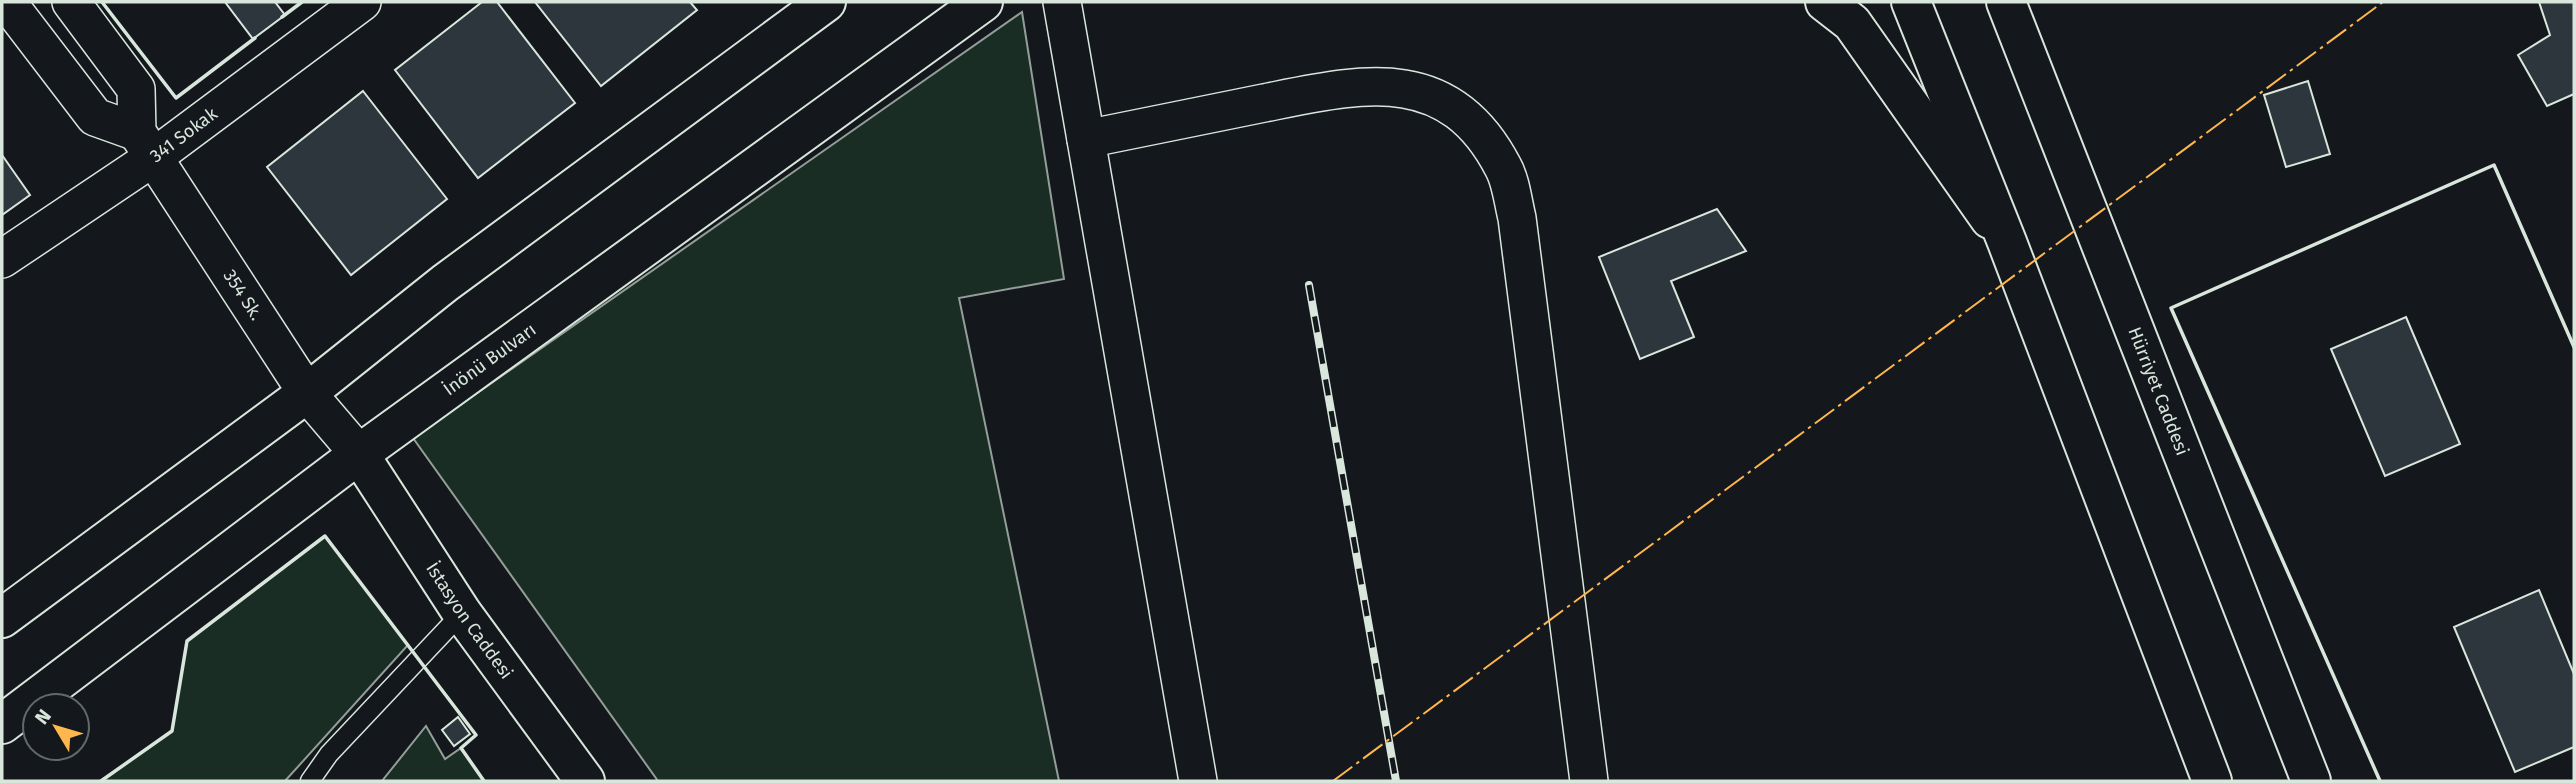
<svg xmlns="http://www.w3.org/2000/svg" width="2576" height="783" viewBox="0 0 2576 783" font-family="'Fira Sans',sans-serif">
  <rect width="100%" height="100%" fill="#14181c"/>
  <!-- green -->
  <g fill="#1a2d24" stroke="#939e99" stroke-width="2">
    <path d="M1022 12 1064 279 959 298 1059 781H658L413 438Z"/>
    <path d="M325 536 408 645 285 781H101L172 731 187 641Z"/>
    <path d="M426 726 445 759 461 748 484 781H382Z"/>
  </g>
  <!-- building -->
  <g fill="#2c363c" stroke="#d8e6dc" stroke-width="2">
    <path d="M225 2H275L285 15 253 39Z"/>
    <path d="M482 2H497L575 103 478 178 395 70Z"/>
    <path d="M535 2H690L697 10 601 86Z"/>
    <path d="M2539 2H2574V94L2547 106 2518 55 2550 35Z"/>
    <path d="M2308 81 2330 154 2286 167 2264 95Z"/>
    <path d="M363 91 447 199 351 275 267 167Z"/>
    <path d="M2 155 30 195 2 215Z"/>
    <path d="M1717 209 1746 251 1671 281 1694 337 1640 359 1599 257Z"/>
    <path d="M2406 317 2460 444 2385 476 2331 349Z"/>
    <path d="M2539 590 2574 674V747L2515 772 2454 627Z"/>
    <path d="M458 717 470 734 454 746 442 730Z"/>
  </g>
  <g fill="none" stroke-linecap="round" stroke-linejoin="round">
    <!-- lane casing -->
    <g stroke="#d8e6dc" stroke-width="21">
      <path id="lane" d="M310 781 329 754 462 613"/>
    </g>
    <!-- street casing -->
    <g stroke="#d8e6dc" stroke-width="40">
      <g id="street">
        <path d="M7 2 95 117 137 132"/>
        <path id="s1" d="M71 2 136 89 137 132 307 393 359 454"/>
        <path d="M1062 2 1198 781"/>
        <path d="M1086 139C1145 127 1205 115 1264 103 1360 84 1448 61 1503 167 1511 181 1513 202 1517 218L1589 781"/>
        <path id="s2" d="M2 259 154 157 362 2"/>
      </g>
    </g>
    <!-- secondary casing -->
    <g stroke="#d8e6dc" stroke-width="42">
      <g id="secondary">
        <path d="M1825 2 1852 23 1990 219"/>
        <path id="s3" d="M359 454 462 613 585 781"/>
        <path d="M2 618 307 393 445 283 826 2"/>
        <path id="s4" d="M2 724 359 454 983 2"/>
      </g>
    </g>
    <!-- highway casing -->
    <g stroke="#d8e6dc" stroke-width="42">
      <g id="highway">
        <path d="M1911 2 2007 242 2212 781"/>
        <path id="s5" d="M2006 2 2311 781"/>
      </g>
    </g>
    <!-- lane -->
    <use href="#lane" stroke="#14181c" stroke-width="18"/>
    <!-- street -->
    <use href="#street" stroke="#14181c" stroke-width="37"/>
    <!-- secondary -->
    <use href="#secondary" stroke="#14181c" stroke-width="38"/>
    <!-- highway -->
    <use href="#highway" stroke="#14181c" stroke-width="38"/>
    <!-- rail casing -->
    <g stroke="#d8e6dc" stroke-width="8">
      <path id="rail" d="M1309 285 1396 781"/>
    </g>
    <!-- rail -->
    <use href="#rail" stroke="#14181c" stroke-width="5" stroke-dasharray="16" stroke-linecap="butt"/>
    <!-- wall -->
    <g stroke="#d8e6dc" stroke-width="3.5">
      <path d="M102 2 176 98 255 38"/>
      <path d="M282 17 302 2"/>
      <path d="M101 781 172 731 187 641 325 536 476 735 461 748 484 781"/>
      <path d="M2380 781 2171 308 2494 165 2574 347"/>
    </g>
    <!-- power -->
    <path stroke="#ffb74d" stroke-width="2" stroke-dasharray="24 5 3.5 5" stroke-linecap="butt" d="M1333 781 2383 2"/>
  </g>
  <g text-anchor="middle" dominant-baseline="central" stroke-width="5" stroke-linejoin="round" paint-order="stroke">
    <!-- street labels -->
    <g font-size="18" fill="#d8e6dc" stroke="#14181c">
      <text stroke="none"><textPath href="#s2" startOffset="220">341 Sokak</textPath></text>
      <text stroke="none"><textPath href="#s1" startOffset="346">354 Sk.</textPath></text>
      <text stroke="none"><textPath href="#s4" startOffset="609">İnönü Bulvarı</textPath></text>
      <text stroke="none"><textPath href="#s5" startOffset="418">Hürriyet Caddesi</textPath></text>
      <text stroke="none"><textPath href="#s3" startOffset="200">İstasyon Caddesi</textPath></text>
    </g>
  </g>
  <!-- border -->
  <rect width="2576" height="783" fill="none" stroke="#d8e6dc" stroke-width="7"/>
  <!-- north arrow -->
  <g transform="translate(56 727) rotate(308)"><circle r="33" fill="#14181c" stroke="#626a69" stroke-width="2"/>
  <path d="M0-5L12 26L0 18L-12 26Z" fill="#ffb74d"/>
  <text y="-10" font-size="19" font-weight="bold" text-anchor="middle" fill="#d8e6dc">N</text>
  </g>
</svg>
